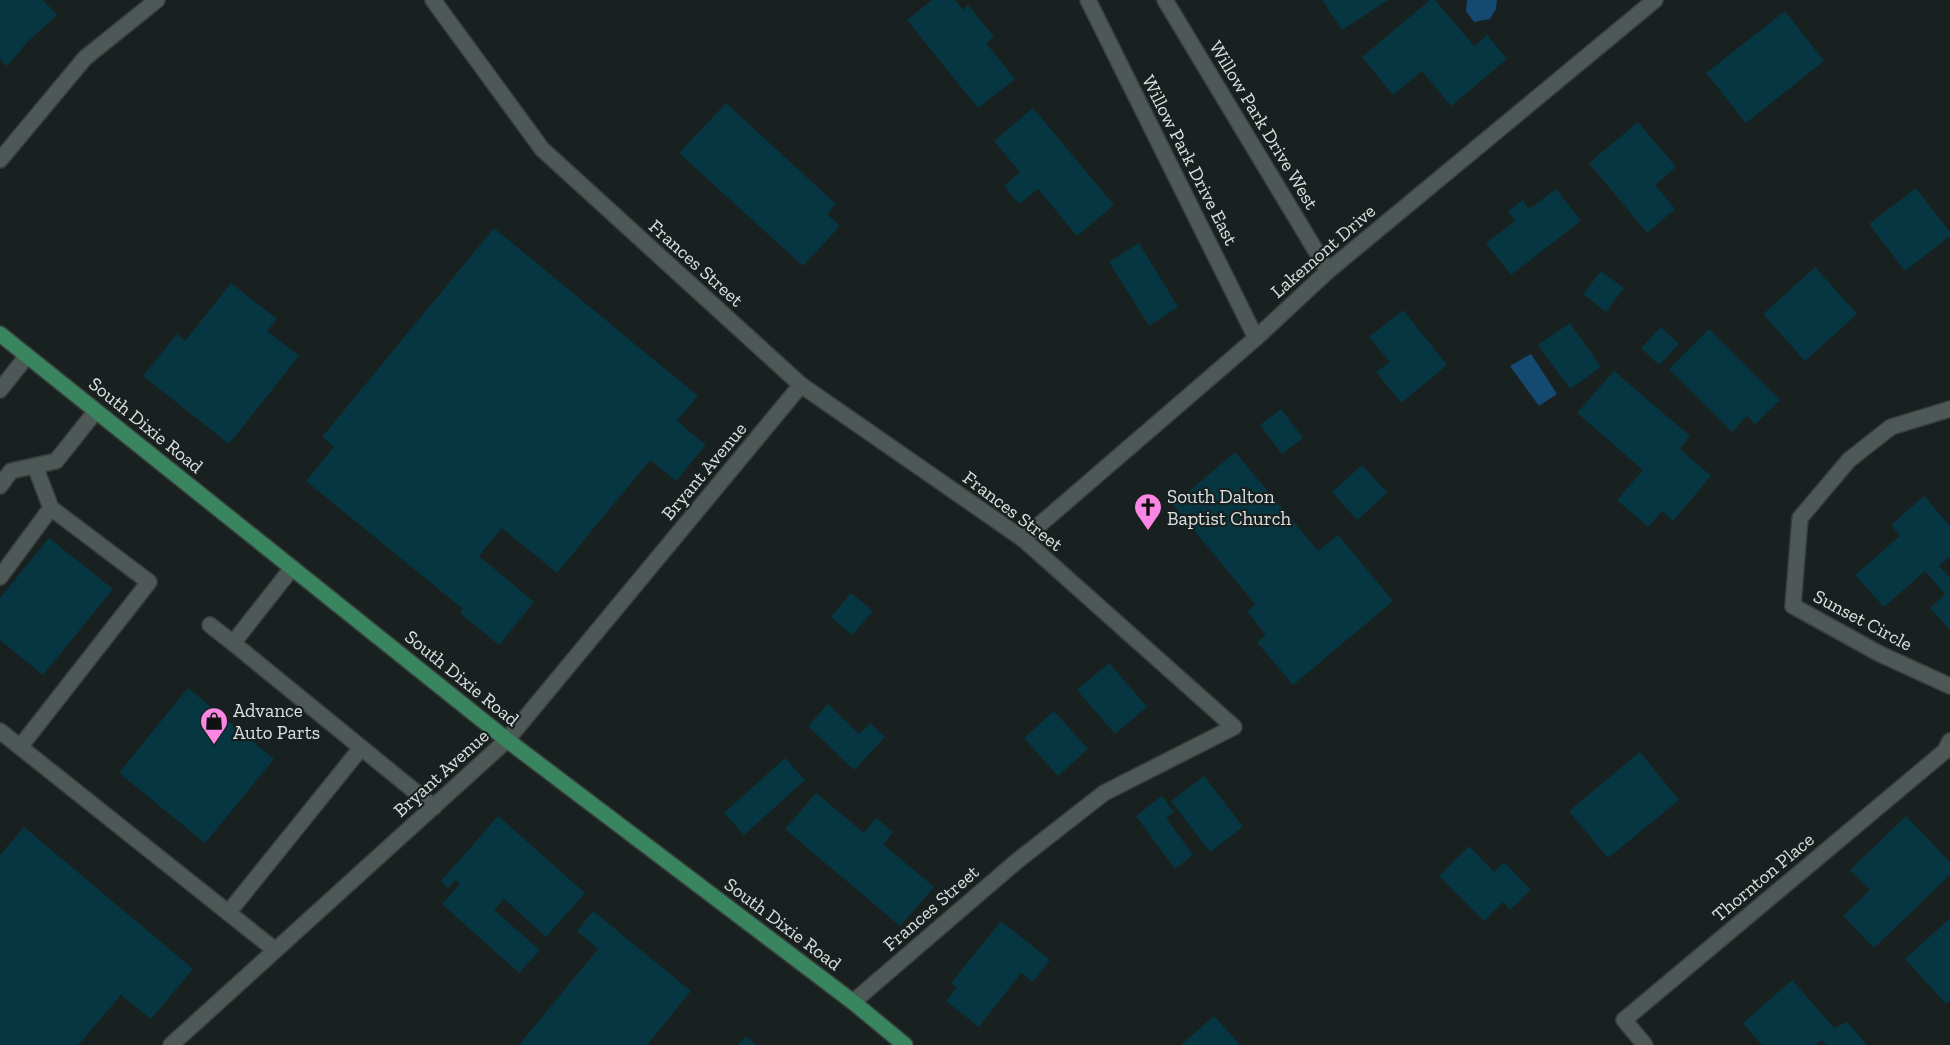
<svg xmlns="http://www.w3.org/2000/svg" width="1950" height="1045" viewBox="0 0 1950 1045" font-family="'Zilla Slab',serif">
  <rect width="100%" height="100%" fill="#192120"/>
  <!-- water -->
  <g fill="#144971">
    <path d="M1467 0H1497L1496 9 1490 19 1474 22 1466 11Z"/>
    <path d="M1531 354 1557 394 1539 406 1510 366Z"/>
  </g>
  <!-- building -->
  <g fill="#053641">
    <path d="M0 0H43L57 15 25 44 17 55 6 66 0 59Z"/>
    <path d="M932 0H955L963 10 968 5 994 37 986 43 1015 79 978 108 907 20Z"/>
    <path d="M1322 0H1388L1342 30Z"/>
    <path d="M1430 0H1435L1474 46 1487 35 1507 59 1451 106 1422 71 1393 95 1362 57Z"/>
    <path d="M1785 11 1824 61 1746 123 1706 73Z"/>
    <path d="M726 103 836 204 827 214 840 226 803 266 679 153Z"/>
    <path d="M1033 108 1114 205 1077 236 1038 189 1019 204 1004 186 1020 172 994 141Z"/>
    <path d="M1638 122 1676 167 1655 185 1675 209 1647 233 1589 163Z"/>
    <path d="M1916 188 1950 232V236L1905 271 1869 224Z"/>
    <path d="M1556 189 1581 221 1511 275 1486 243 1515 221 1508 211 1523 200 1529 209Z"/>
    <path d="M494 228 698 396 677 421 706 445 676 481 650 460 557 573 502 528 479 556 534 602 499 645 460 613 463 609 306 481 334 447 322 437Z"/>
    <path d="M1139 243 1178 307 1149 326 1109 262Z"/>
    <path d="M1815 267 1857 314 1805 361 1763 314Z"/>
    <path d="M1601 271 1624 288 1606 312 1583 294Z"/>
    <path d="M231 283 277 319 267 331 299 356 229 444 143 376 177 334 185 341Z"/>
    <path d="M1403 310 1447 365 1401 403 1376 372 1390 362 1369 337Z"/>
    <path d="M1570 323 1601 367 1570 389 1538 345Z"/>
    <path d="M1661 327 1679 344 1659 365 1641 348Z"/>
    <path d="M1709 329 1780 400 1755 424 1747 416 1732 432 1669 369Z"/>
    <path d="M1614 371 1690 436 1680 449 1711 476 1673 521 1662 511 1648 527 1617 500 1643 470 1577 413Z"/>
    <path d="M1281 409 1303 438 1282 454 1260 425Z"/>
    <path d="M1235 452 1318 551 1338 535 1393 601 1293 685 1257 642 1266 635 1247 611 1255 604 1173 505Z"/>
    <path d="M1362 465 1387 493 1357 520 1332 492Z"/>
    <path d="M1924 496 1950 526V556L1939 566 1950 578V630L1930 608 1945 594 1925 571 1884 607 1855 575 1900 536 1891 525Z"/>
    <path d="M49 538 113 589 43 675 0 640V598Z"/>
    <path d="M851 593 873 611 852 635 831 617Z"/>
    <path d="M1109 663 1147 707 1115 734 1077 690Z"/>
    <path d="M188 688 274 759 205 843 119 773Z"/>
    <path d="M828 704 859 734 870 723 885 737 854 770 808 726Z"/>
    <path d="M1054 711 1088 749 1058 776 1024 738Z"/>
    <path d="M1640 752 1679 800 1608 858 1569 811Z"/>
    <path d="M785 758 805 780 744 835 724 813Z"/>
    <path d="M1204 776 1243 827 1210 852 1171 801Z"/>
    <path d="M816 793 864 833 876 818 893 832 883 844 934 887 900 926 785 829Z"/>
    <path d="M1162 796 1174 812 1166 818 1193 855 1175 869 1136 816Z"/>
    <path d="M498 816 585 893 546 937 504 899 494 910 540 950 519 973 442 904 460 884 455 880 448 888 441 881Z"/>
    <path d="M1906 816 1950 862V875L1874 948 1843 916 1870 890 1850 870Z"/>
    <path d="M24 827 193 969 151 1019 121 995 78 1045H0V855Z"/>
    <path d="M1469 846 1494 872 1504 862 1531 890 1510 910 1503 902 1484 921 1439 876Z"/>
    <path d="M593 911 691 991 647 1045H519L598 949 577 931Z"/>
    <path d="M1950 918V1001L1946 1004 1905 959Z"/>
    <path d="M1001 921 1050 960 1033 982 1021 973 979 1027 946 1001 957 988 951 983Z"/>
    <path d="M1792 980 1834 1028 1847 1022 1867 1045H1826L1822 1040 1816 1045H1762L1743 1023Z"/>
    <path d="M1214 1016 1240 1045H1181Z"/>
    <path d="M746 1036 756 1045H738Z"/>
  </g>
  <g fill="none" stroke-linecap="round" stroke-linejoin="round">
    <!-- minor casing -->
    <g stroke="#383e3d" stroke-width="18">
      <g id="minor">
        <path d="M433 0 542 149 801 385 1023 539 1234 727 1104 793 1017 861 853 1002"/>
        <path d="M1088 0 1256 338"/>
        <path d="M1165 0 1328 271"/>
        <path d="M0 160 85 58 157 0"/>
        <path d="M0 390 27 356"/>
        <path d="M1950 409 1891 427 1849 460 1800 518 1793 606 1880 654 1950 686"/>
        <path d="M0 486 11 471 56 461 96 411"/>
        <path d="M1023 539 1256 338 1328 271 1655 0"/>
        <path d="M292 568 233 643 434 807"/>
        <path d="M0 577 51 508 35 466"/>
        <path d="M210 625 233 643"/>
        <path d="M0 731 275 950"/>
        <path d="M20 747 149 582 51 508"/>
        <path d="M228 913 361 748"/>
        <path d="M171 1045 507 740 801 385"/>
        <path d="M1645 1045 1624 1020 1945 751 1950 741"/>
      </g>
    </g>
    <!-- major casing -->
    <g stroke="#383e3d" stroke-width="18">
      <path id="major" d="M0 334 507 740 853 1002 905 1045"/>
    </g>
    <!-- minor -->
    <use href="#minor" stroke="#4e5856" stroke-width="15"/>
    <!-- major -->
    <use href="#major" stroke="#388560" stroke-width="15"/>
  </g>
  <!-- icons -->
  <defs>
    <g id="church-pin" transform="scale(1.4375)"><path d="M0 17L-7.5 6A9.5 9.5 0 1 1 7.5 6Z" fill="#fb87e5" stroke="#192120"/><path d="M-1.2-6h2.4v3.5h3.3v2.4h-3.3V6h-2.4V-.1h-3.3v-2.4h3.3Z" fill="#111"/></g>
    <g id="shop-pin" transform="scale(1.4375)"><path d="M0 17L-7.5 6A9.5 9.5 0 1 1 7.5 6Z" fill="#fb87e5" stroke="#192120"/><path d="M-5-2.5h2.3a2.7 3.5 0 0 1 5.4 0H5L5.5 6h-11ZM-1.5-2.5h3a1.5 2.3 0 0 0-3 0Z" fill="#111"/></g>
  </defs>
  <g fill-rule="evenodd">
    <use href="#church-pin" x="1148" y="507"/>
    <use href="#shop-pin" x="214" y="721"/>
  </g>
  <g text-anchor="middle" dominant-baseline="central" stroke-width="4.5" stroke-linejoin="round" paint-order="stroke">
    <!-- street labels -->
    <g font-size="19" fill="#dbe1e0" stroke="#192120">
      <text transform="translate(1264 125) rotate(59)">Willow Park Drive West</text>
      <text transform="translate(1190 160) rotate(63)">Willow Park Drive East</text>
      <text transform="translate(1323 251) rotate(-41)">Lakemont Drive</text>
      <text transform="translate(696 263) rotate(42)">Frances Street</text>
      <text transform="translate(146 425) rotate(39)">South Dixie Road</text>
      <text transform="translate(704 471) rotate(-50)">Bryant Avenue</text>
      <text transform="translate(1013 511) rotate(37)">Frances Street</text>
      <text transform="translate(1863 620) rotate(28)">Sunset Circle</text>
      <text transform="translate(462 678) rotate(39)">South Dixie Road</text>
      <text transform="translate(441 773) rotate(-42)">Bryant Avenue</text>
      <text transform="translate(1763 877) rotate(-40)">Thornton Place</text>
      <text transform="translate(931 908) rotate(-41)">Frances Street</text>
      <text transform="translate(783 924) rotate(37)">South Dixie Road</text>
    </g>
    <!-- poi labels -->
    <g font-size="19" fill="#dbe1e0" stroke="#192120" text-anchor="start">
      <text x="1167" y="496">South Dalton<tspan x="1167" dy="22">Baptist Church</tspan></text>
      <text x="233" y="710">Advance<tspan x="233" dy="22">Auto Parts</tspan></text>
    </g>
  </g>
</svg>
